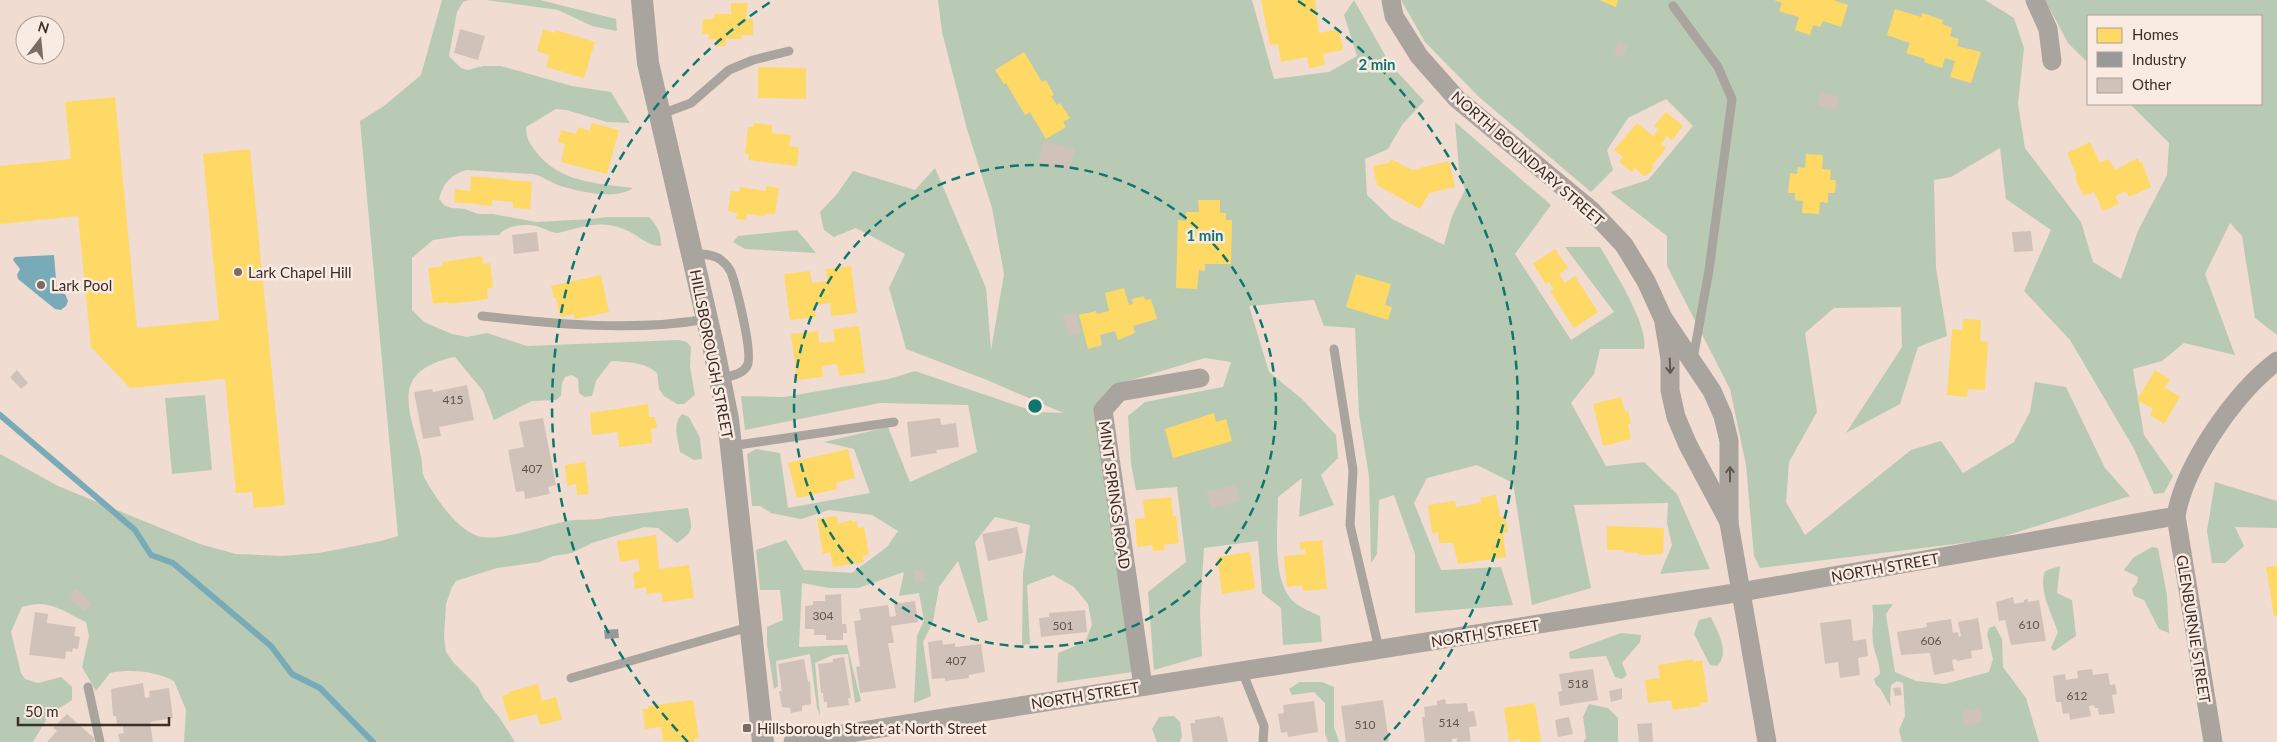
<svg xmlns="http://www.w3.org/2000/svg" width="2277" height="742" viewBox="0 0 2277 742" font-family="Lato,sans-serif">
  <rect width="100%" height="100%" fill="#f0dcd1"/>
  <!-- green -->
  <g fill="#b9cab4">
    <path d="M442 0H469L463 2 457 12 449 56 461 68 468 70 483 66H501L572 86 611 92 630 123 607 122 566 110 556 109 526 127C526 138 530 144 536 152 561 183 596 183 633 188 617 200 579 192 561 186 551 183 543 176 533 174L466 170C450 175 443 184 439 199L444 205 451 208 465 209 478 214H493L536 222 592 219 607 217H649C658 227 661 232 661 246 647 246 638 235 626 230 601 219 583 227 558 233 550 233 547 229 539 227 528 223 506 225 499 235L460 236 433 240 412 258V310L424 322 452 334 467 337 487 333 527 346 679 340 687 342 691 347 690 367 695 395 684 404H677L664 396 659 389 657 373C645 362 627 362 611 361L596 381 592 396 585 397 579 393 578 379 572 375 565 377 562 383 561 396 556 400 532 401 494 420 483 391 455 357C442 359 423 366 415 377 399 397 417 435 421 457 423 464 421 472 425 479 436 498 456 529 478 536 500 543 550 523 574 520 586 519 597 521 608 517L688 508C692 528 695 531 677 543L658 528 644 527 592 543 572 553 553 556 540 562 497 568 456 581 452 587 446 604 444 638 446 652 454 663 478 687 484 699 499 717 515 742H184L186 710 174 681C155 671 131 669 110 673L96 691 82 667 89 636 86 622C62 611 49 598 22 607L11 632 21 673 25 679 38 683 61 677 72 687V700L49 715 33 742H0V454L58 486 200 544 236 554 283 556 319 553 381 541 398 536 360 121 384 106 421 75Z"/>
    <path d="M486 0H540L616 19 617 31 592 26 558 10Z"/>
    <path d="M938 0H1252L1274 79 1329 72 1357 56 1344 15 1354 0 1390 64 1424 101 1402 125 1388 149 1365 159 1367 195 1392 219 1444 245 1452 216 1465 190 1459 169 1455 122 1551 205 1515 254 1571 340 1614 312 1565 247H1600C1613 269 1649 325 1644 349H1600L1594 374 1571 403 1606 466 1644 462 1677 494 1710 569 1660 574 1672 545 1667 523 1668 503 1574 505 1591 588 1532 605 1513 483 1477 465 1427 478 1414 503 1441 570 1501 567 1513 605 1415 613V554L1394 495 1379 500 1377 554 1371 563 1369 476 1359 414 1355 328 1324 326 1314 300 1249 306 1269 372 1302 399 1336 435 1338 458 1321 475 1334 505 1299 517 1302 478 1278 497C1278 526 1271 580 1293 601 1300 608 1312 612 1320 616L1322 642 1283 645 1281 608 1262 593 1258 541 1204 548 1200 611 1202 656 1154 670 1148 592 1186 562 1177 487 1136 490 1131 464 1128 416 1145 402 1223 387 1231 362 1205 358 1115 385 1103 396 1132 672 1057 683 1058 653 1085 642 1092 625 1088 604 1074 587 1053 575 1027 585 1030 644 1022 645 1023 573 1030 525 995 517 975 542 988 620 978 623 958 561 939 587 933 622 923 642 931 696 914 703 917 636 924 620 919 593 899 596 904 572 858 588H829L802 583 799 647 847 645 861 701 855 703 848 654 833 655 815 663 820 716 817 708 810 654 776 661 778 686 774 689 767 644V627L783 620 780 590H760L756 550 786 540 804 570 852 573 887 547 898 531 872 515 829 510 801 519 771 513 760 506H752L747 454 756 449 780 453 788 508 870 493 854 449 824 442 888 427 910 482 977 452 968 405 880 403 745 430 741 396 784 397 889 379 915 371 1036 412 1063 413 987 380 906 349 889 288 905 254 856 228 834 237 824 230 820 212 837 194 853 171 915 190 935 168 986 288 991 350 1004 274 992 208 967 129 942 32Z"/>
    <path d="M1401 0H1985L2014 18 2024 48 2018 104 2025 148 2081 222 2093 262 2121 279 2138 231 2167 175 2169 143 2130 104H2261V16H2088V63L2068 43 2045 0H2277V335L2255 318 2242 236 2230 223 2205 274 2235 355 2184 343 2162 361 2133 369 2144 435 2173 476 2164 493 2154 494 2133 447 2070 340 2024 291 2051 230 2006 199 2000 148 1951 177 1934 180 1936 268 1947 336 1918 347 1900 404 1846 433 1902 347 1901 307 1834 308 1805 333 1817 412 1789 462 1786 502 1805 535 1911 450 1941 441 1963 473 2014 442 2030 412 2035 382 2066 387 2105 468 2130 496 1996 539 1760 568 1754 556 1746 465 1730 389 1667 266V236L1610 192 1648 180 1693 126 1666 99 1628 118 1607 150 1613 170 1591 192 1479 97 1425 42Z"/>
    <path d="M797 230 816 253 745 249 733 242 738 236Z"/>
    <path d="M205 395 212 470 172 474 165 398Z"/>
    <path d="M682 414 689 417 700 438 702 459 694 460 680 452C678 439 672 425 682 414Z"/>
    <path d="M2215 482 2277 501V528L2235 527 2244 546 2225 563H2212L2207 531Z"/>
    <path d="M2152 547 2158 548 2167 595 2169 633 2159 629 2144 600 2134 596 2132 589 2137 583 2138 577 2124 570 2133 558Z"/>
    <path d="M2060 566 2057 593 2072 600 2076 636 2054 651 2051 648 2058 632C2052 614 2038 590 2045 571Z"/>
    <path d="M1893 604 1886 614 1895 672 1916 681 1945 684 1989 672 1993 659 1987 634 1989 628 1995 626 2002 639 2003 667 2026 698 2039 742H1902L1899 730 1905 716 1903 683 1897 681 1891 685 1890 699 1891 706C1884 699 1884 690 1876 685L1874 679 1880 674C1880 662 1874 653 1873 642 1871 629 1875 620 1872 605Z"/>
    <path d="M1711 617C1717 631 1731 653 1717 666L1710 665 1694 634 1699 620Z"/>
    <path d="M1621 633 1641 635 1640 642 1622 663 1627 675 1622 679 1615 677 1606 656 1570 659 1569 652Z"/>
    <path d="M1300 682H1322L1334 687V727L1339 742H1328L1325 734V703L1314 692 1292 695 1289 689Z"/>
    <path d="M1589 704 1608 708 1618 718V742H1583L1586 738 1583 717Z"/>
    <path d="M1174 716 1180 722 1182 736 1180 742H1157L1152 729 1159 717Z"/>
  </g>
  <!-- water -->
  <path fill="#78aab7" d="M54 255 57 291 65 294 68 301 66 306 61 310 55 309 18 279 17 275 20 269 13 260 15 257Z"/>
  <!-- homes -->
  <g fill="#ffd966">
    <path d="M1261 0H1315L1319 33 1339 29 1343 50 1323 54 1325 65 1309 68 1307 57 1281 62 1278 44 1270 45Z"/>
    <path d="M1599 0H1618L1616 7Z"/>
    <path d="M1774 0H1833L1848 5 1841 27 1823 21 1820 27 1813 25 1810 35 1795 30 1799 17 1779 11 1782 3Z"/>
    <path d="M731 3H748L746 19H753V35H741V39H726V46H716V39H708L709 34H702L703 19H714V14H731Z"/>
    <path d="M1895 9 1921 17 1922 13 1943 20 1942 24 1952 28 1950 36 1959 39 1957 46 1981 52 1971 83 1950 77 1955 61 1945 58 1942 68 1924 62 1925 59 1906 53 1910 43 1887 35Z"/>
    <path d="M543 29 555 33 556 30 595 42 584 78 546 67 549 55 537 51Z"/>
    <path d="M1024 52 1042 82 1046 80 1054 95 1051 96 1057 105 1060 103 1070 118 1063 122 1066 127 1046 139 1030 112 1025 115 1006 83 1004 84 995 70Z"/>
    <path d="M758 67 806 68V99L758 98Z"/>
    <path d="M115 97 137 328 219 320 203 154 250 149 285 505 254 508 252 492 236 493 225 379 130 388 91 347 78 216 0 224V166L71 159 65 102Z"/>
    <path d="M1666 112 1683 126 1672 140 1667 136 1661 144 1666 148 1652 166 1654 168 1648 174 1644 176 1635 168 1632 172 1619 162 1623 157 1614 150 1637 123 1653 136 1659 129 1654 126Z"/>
    <path d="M592 123 619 130 607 174 561 162 565 144 558 142 561 130 576 134 578 127 590 131Z"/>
    <path d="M754 123 772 125V133L791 135 789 146 799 147 797 166 748 160 749 154H745L748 127H753Z"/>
    <path d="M2090 142 2100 163 2108 159 2115 170 2138 158 2140 163 2142 162 2151 187 2129 197 2126 191 2115 196 2119 204 2103 211 2094 192 2084 196 2078 185 2075 177 2077 176 2067 153Z"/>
    <path d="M1806 154 1823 155 1822 169 1831 170 1830 180H1836L1835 193H1828V203L1820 202 1819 214 1802 213 1803 201 1795 200V193H1788L1790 173 1797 174 1798 167 1805 168Z"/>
    <path d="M1391 159 1412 170 1449 161 1455 187 1429 193 1420 209 1377 185 1373 166 1389 163Z"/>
    <path d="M471 176 532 182 530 209 513 208V202L492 200V206L454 202 455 189 470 191Z"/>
    <path d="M766 186 779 188 775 214 765 213V216L747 214 746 220 736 219 737 213 728 211 731 191 739 192 740 187 766 191Z"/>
    <path d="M1198 200H1220V213H1226V220H1232L1231 264H1205V271L1199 270 1197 289 1176 288 1178 220 1186 221V212H1199Z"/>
    <path d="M1555 249 1568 268 1559 274 1565 283 1575 276 1598 312 1574 328 1550 291 1554 289 1549 282 1546 284 1533 264Z"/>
    <path d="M482 256 483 264 490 263 493 287 487 289 488 299 449 304 448 302 433 304 428 268 443 266 442 262Z"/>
    <path d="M851 266 857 313 831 316 830 303 814 305 816 317 790 320 784 274 810 271 812 283 827 281 826 269Z"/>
    <path d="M1356 274 1391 284 1385 305 1392 307 1388 320 1346 307Z"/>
    <path d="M601 275 609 312 575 319 574 314 560 317 556 298H554L551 286Z"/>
    <path d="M1124 288 1129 305 1133 304 1132 299 1144 296 1145 300 1151 299 1157 319 1133 326 1135 333 1118 340 1115 331 1100 335 1102 345 1088 349 1079 315 1096 311 1097 314 1109 311 1105 293Z"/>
    <path d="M1963 319 1981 320 1980 341 1988 342 1985 390 1968 389 1967 397 1947 395 1952 329 1962 330Z"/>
    <path d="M859 326 865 373 839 376 837 364 822 366 823 377 797 380 791 334 818 331 819 343 835 341 833 329Z"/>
    <path d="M2155 370 2170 379 2163 390 2166 388 2180 397 2164 424 2150 415 2153 409 2137 400Z"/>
    <path d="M1621 397 1625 412 1628 411 1631 423 1628 424 1631 439 1603 446 1593 404Z"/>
    <path d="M648 404 649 417H655L657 428 651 429 652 443 619 447 618 432 592 435 590 413Z"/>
    <path d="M1214 413 1216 422 1226 419 1232 441 1173 458 1165 429Z"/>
    <path d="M848 449 855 478 836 483 837 489 797 498 788 463Z"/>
    <path d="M585 462 589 494 577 495 576 484 567 486 565 465Z"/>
    <path d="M1496 495 1500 517 1505 516 1508 532 1503 533 1506 557 1458 564 1453 543H1439L1438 532 1432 533 1428 505 1455 501 1456 507 1481 503 1480 498Z"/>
    <path d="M1171 497 1173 516H1176L1179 543 1164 545 1165 550 1153 551 1152 545 1137 547 1135 519 1145 518 1143 500Z"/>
    <path d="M837 516 838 524 852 520V522L857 521 858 528 864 527 869 555 863 556 864 562 833 567 830 552 823 554 817 519Z"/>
    <path d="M1607 526 1664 528 1663 554 1639 555V553L1624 552V550H1607Z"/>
    <path d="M656 535 659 569 689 565 694 598 663 602 661 592 647 594 646 587 635 589 633 573 640 571 638 559 620 562 617 541Z"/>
    <path d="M1322 540 1327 589 1303 591 1302 585 1287 587 1284 556 1305 554V549L1300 550V542Z"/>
    <path d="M1250 552 1255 589 1222 594 1217 557Z"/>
    <path d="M2277 566V616H2274L2266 567Z"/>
    <path d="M1693 659V662L1702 660 1708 702 1700 703 1701 706 1673 710 1671 700 1648 703 1645 680 1660 678 1658 665Z"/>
    <path d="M538 684 542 701 556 697 562 720 540 725 537 714 509 721 502 696 509 694 508 692Z"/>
    <path d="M693 700 699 738 694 739V742L663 741 661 727 645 729 643 709H648V706Z"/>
    <path d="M1535 703 1541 742H1521L1520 739 1509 741 1504 708Z"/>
  </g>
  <!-- industry -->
  <path fill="#999" d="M618 629 619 638 605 639 604 630Z"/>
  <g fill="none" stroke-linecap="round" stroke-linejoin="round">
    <!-- stream -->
    <path stroke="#78aab7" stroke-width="6" d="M0 415 135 530 151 555 173 563 271 646 292 674 320 688 373 742"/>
  </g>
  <!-- building -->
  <g fill="#d1c2b9">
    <path d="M460 29 485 36 478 60 454 53Z"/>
    <path d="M1618 42 1627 46 1622 58 1613 54Z"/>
    <path d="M1821 93 1840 97 1837 110 1818 106Z"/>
    <path d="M1043 141 1075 149 1069 170 1038 162Z"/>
    <path d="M2031 231 2033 251 2014 252 2012 232Z"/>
    <path d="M537 232 539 251 514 254 512 235Z"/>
    <path d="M1075 313 1081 332 1069 336 1063 316Z"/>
    <path d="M17 370 28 383 21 389 10 377Z"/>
    <path d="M467 385 474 420 439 427 441 436 423 439 414 392 432 389 433 392Z"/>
    <path d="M543 418 556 485 548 487 550 494 525 499 524 491 516 492 508 450 524 447 519 422Z"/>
    <path d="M940 418 941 425 956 423 959 447 936 450 937 453 911 457 907 422Z"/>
    <path d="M1236 485 1240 501 1211 508 1206 492Z"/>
    <path d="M1017 527 1023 553 988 561 982 534Z"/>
    <path d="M923 569 925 581 916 583 914 571Z"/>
    <path d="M76 588 91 604 84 611 68 597Z"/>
    <path d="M841 594 842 624H846L847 633H843V640H826V635H814V629H805V606L813 605V601H825V595Z"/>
    <path d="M2013 597 2014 604 2024 602V600L2028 599V602L2039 600 2046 641 2011 645 2005 620 1999 621 1996 602Z"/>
    <path d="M915 601 918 622 891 626 894 643H888L896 688 860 693 856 667 860 666 854 621 861 620 859 609 888 605 890 617 896 616 894 604Z"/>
    <path d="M1085 610 1087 632 1041 637 1039 618 1049 617V613Z"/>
    <path d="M35 612 48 614 47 623 76 627 74 636 80 637 78 649 73 648 72 652 66 651 65 659 29 655Z"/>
    <path d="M1978 618 1983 649 1971 651 1972 658 1957 661 1956 659 1952 660 1954 671 1934 675 1930 653 1901 655 1897 632 1927 627 1926 623 1951 619 1953 633 1958 632 1959 637 1961 636 1958 622Z"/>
    <path d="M1851 619 1853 641 1866 639 1868 656 1858 658 1860 675 1840 678 1838 662 1825 664 1820 623Z"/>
    <path d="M942 640 943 645 955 643V647L981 644 985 672 969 675V678L945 681V678L932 679 928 642Z"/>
    <path d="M844 657 851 698H848L849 705 827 708V702H824L823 693H821L818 664 833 662V659Z"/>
    <path d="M804 659 808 682 810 681 811 704 802 706V711L791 713 790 708 782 707 779 691H782L778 664Z"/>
    <path d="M1593 669 1598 700 1560 706 1558 692 1562 691 1559 674Z"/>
    <path d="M2092 669 2093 675 2108 673 2110 685 2115 684 2117 694 2112 695 2115 713 2099 715 2098 708H2095L2094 705 2089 706 2091 716 2070 720 2069 713 2063 714 2061 702H2056L2053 676 2065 674 2066 680 2078 678 2077 671Z"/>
    <path d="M143 683 145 698 150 697 149 691 169 688 173 718 150 722 153 742H120L118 734 124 733 123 726H117L116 716H113L111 689Z"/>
    <path d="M1900 687 1902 695 1895 696 1893 688Z"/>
    <path d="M1622 688V699L1611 702 1609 691Z"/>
    <path d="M1445 699 1446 704 1467 703 1468 712 1474 711 1477 726 1469 727 1471 741 1457 742V738L1452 739V742H1425L1422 717H1425L1424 707 1437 705V701Z"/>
    <path d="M1383 700 1389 742H1346L1341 706Z"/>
    <path d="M1314 701 1318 732 1288 737 1287 732 1281 733 1278 714 1284 713 1283 705Z"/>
    <path d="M1980 708 1982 722 1964 726 1963 711Z"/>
    <path d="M67 714 95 739 93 742H47L57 731 53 728Z"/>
    <path d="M1220 716V718L1223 717 1228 742H1193L1190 723H1195V720Z"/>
    <path d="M1569 717 1573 734 1558 737 1555 720Z"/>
    <path d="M1652 723 1653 742H1639L1637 724Z"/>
  </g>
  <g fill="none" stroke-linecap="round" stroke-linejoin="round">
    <!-- service -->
    <g stroke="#a9a49e" stroke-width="9">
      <path d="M1673 6 1718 67 1732 99 1709 270 1693 359"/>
      <path d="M659 115 691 103 729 70 753 60 789 51"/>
      <path d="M692 253C701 254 714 254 721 260 725 263 729 268 731 272 736 286 754 355 747 366 742 375 729 376 720 379"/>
      <path d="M482 316C556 324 634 332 707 319"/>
      <path d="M1334 349 1353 470 1350 525 1379 649"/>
      <path d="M731 446 894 422"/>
      <path d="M1242 671 1264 726 1263 742"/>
      <path d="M571 678 749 627"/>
      <path d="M88 687 100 742"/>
    </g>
    <!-- minor -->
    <g stroke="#a9a49e" stroke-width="19">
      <path d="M1391 0 1394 16 1419 56 1457 99 1591 210 1624 245 1646 281 1663 318 1712 391 1723 416 1729 441V523L1767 742"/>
      <path d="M2035 0 2048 29 2052 61"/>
      <path d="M1664 323 1670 359V390L1676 417 1688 445 1729 522"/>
      <path d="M1143 686 1103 410 1119 392 1200 378"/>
      <path d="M793 742 1741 592 2176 516"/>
      <path d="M2213 742 2176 516C2185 464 2235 393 2277 361"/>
    </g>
    <!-- tertiary -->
    <path stroke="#a9a49e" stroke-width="22" d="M642 0 648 63 713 345 728 419 763 742"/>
  </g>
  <!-- one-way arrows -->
  <defs><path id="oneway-shaft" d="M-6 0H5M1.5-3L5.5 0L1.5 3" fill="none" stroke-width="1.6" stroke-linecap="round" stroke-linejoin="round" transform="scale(1.25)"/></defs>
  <g stroke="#625750">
    <use href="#oneway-shaft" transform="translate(1670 366) rotate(88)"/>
    <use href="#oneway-shaft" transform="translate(1730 474) rotate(-90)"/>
  </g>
  <!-- distance rings -->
  <g fill="none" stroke="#0f766e" stroke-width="2.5" stroke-dasharray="9 6">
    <circle cx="1035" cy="406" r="241"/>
    <path d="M688 742A483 483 0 0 1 772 1M1298 1A483 483 0 0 1 1382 742"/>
  </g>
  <!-- markers -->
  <g fill="#7b6b62" stroke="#f9eae2" stroke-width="2">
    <circle cx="238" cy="272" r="5"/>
    <circle cx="41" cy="285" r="5"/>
    <rect x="742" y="723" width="10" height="10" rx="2.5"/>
  </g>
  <g text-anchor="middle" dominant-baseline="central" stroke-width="5" stroke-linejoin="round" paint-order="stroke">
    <!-- number labels -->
    <g font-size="12" fill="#61534b">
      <text x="453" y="399">415</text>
      <text x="532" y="468">407</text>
      <text x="823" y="615">304</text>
      <text x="2029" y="624">610</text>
      <text x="1063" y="625">501</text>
      <text x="1931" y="640">606</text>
      <text x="956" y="660">407</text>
      <text x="1578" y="683">518</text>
      <text x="2077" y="695">612</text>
      <text x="1449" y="722">514</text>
      <text x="1365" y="724">510</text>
    </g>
    <!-- street labels -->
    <g font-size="15" fill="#3c2e26" stroke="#f9eae2">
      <text transform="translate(1528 158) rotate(41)">NORTH BOUNDARY STREET</text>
      <text transform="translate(712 354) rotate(79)">HILLSBOROUGH STREET</text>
      <text transform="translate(1115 495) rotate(82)">MINT SPRINGS ROAD</text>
      <text transform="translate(1885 567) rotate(-10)">NORTH STREET</text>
      <text transform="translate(2194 629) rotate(81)">GLENBURNIE STREET</text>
      <text transform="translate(1485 633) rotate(-9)">NORTH STREET</text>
      <text transform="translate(1085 695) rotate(-9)">NORTH STREET</text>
    </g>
    <!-- poi labels -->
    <g font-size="15" fill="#3c2e26" stroke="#f9eae2" text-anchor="start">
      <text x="248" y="272">Lark Chapel Hill</text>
      <text x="51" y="285">Lark Pool</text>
      <text x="757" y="728">Hillsborough Street at North Street</text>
    </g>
  </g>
  <circle cx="1035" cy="406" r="8" fill="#0f766e" stroke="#f9eae2" stroke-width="2.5"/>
  <g font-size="15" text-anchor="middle" font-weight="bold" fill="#0f766e" stroke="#f9eae2" stroke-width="5" stroke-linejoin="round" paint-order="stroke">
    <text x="1377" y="70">2 min</text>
    <text x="1205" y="241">1 min</text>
  </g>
  <!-- legend -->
  <rect x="2087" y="15" width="175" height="90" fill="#f9eae2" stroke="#ad9f97"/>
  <rect x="2097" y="28" width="25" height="15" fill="#ffd966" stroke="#ad9f97"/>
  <text x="2132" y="40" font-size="15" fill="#3c2e26">Homes</text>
  <rect x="2097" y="52" width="25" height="15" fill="#999999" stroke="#ad9f97"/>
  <text x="2132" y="65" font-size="15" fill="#3c2e26">Industry</text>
  <rect x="2097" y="78" width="25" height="15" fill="#d1c2b9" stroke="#ad9f97"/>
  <text x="2132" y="90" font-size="15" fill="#3c2e26">Other</text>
  <!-- north arrow -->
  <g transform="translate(40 40) rotate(16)"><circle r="24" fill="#f9eae2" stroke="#ad9f97"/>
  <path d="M0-4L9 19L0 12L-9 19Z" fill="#7b6b62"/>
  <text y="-8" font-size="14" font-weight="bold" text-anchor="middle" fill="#3c2e26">N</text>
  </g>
  <!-- scale -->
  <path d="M18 717v8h151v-8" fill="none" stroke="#3c2e26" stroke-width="2.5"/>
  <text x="25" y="717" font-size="15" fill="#3c2e26" stroke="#f9eae2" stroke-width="4" paint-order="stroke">50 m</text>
</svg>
